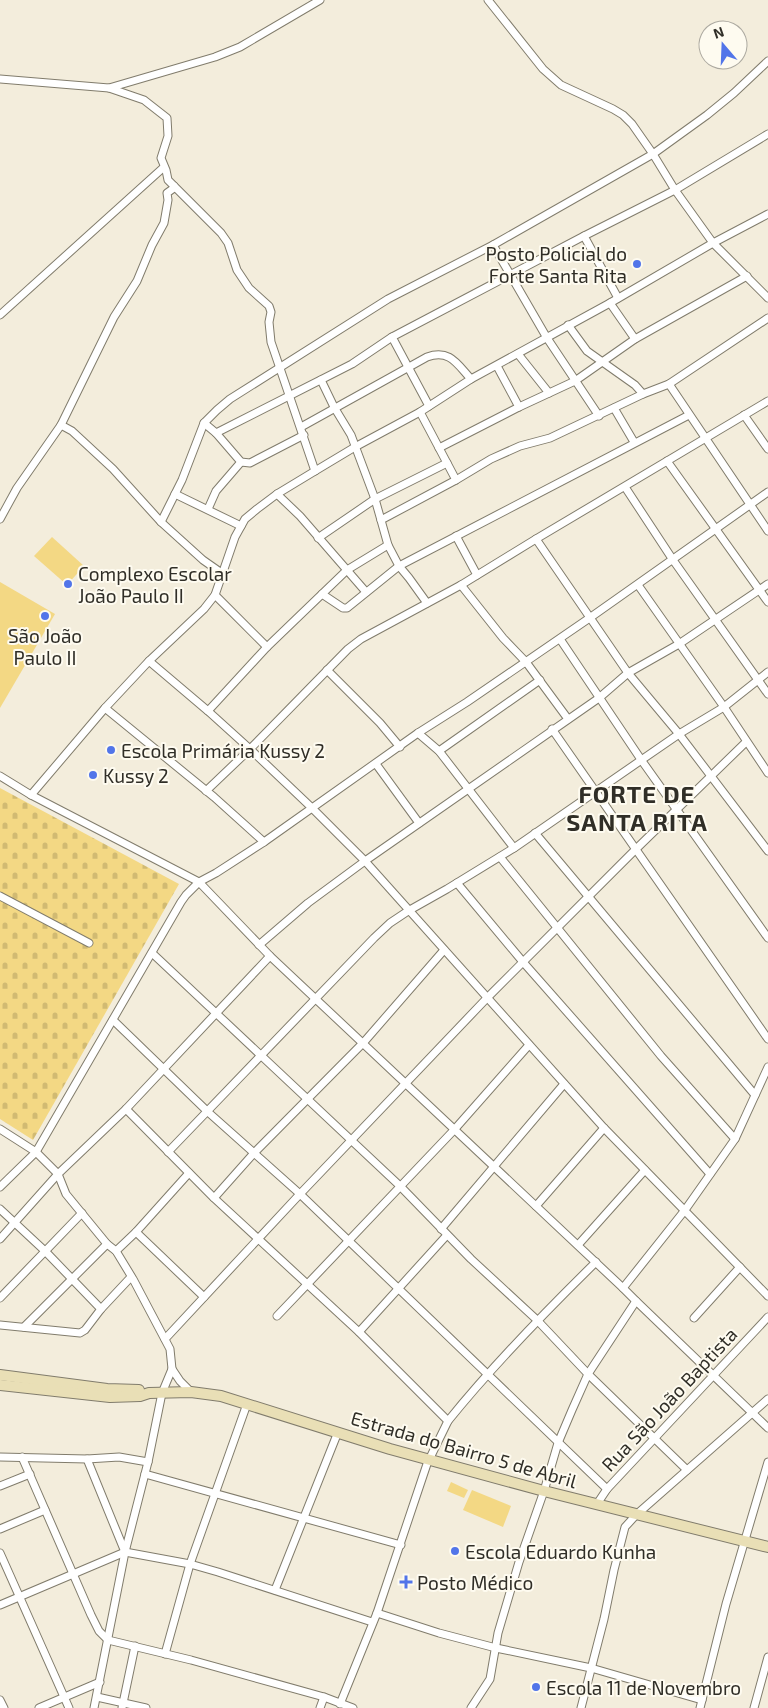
<svg xmlns="http://www.w3.org/2000/svg" width="768" height="1708" viewBox="0 0 768 1708" font-family="'Exo 2',sans-serif">
  <defs>
    <pattern id="cemetery-stones" width="16" height="16" patternUnits="userSpaceOnUse" patternTransform="scale(1.25)"><rect width="16" height="16" fill="#f3d884"/><path d="M2 7V4a2 2 0 0 1 4 0v3zM10 15v-3a2 2 0 0 1 4 0v3z" fill="#d1ba72"/></pattern>
  </defs>
  <rect width="100%" height="100%" fill="#f3eddc"/>
  <!-- cemetery -->
  <path fill="url(#cemetery-stones)" d="M0 788 179 884 33 1140 0 1119Z"/>
  <!-- pitch -->
  <g fill="#f3d884">
    <path d="M52 537 84 566 67 585 34 556Z"/>
    <path d="M0 582 55 614 0 708Z"/>
    <path d="M451 1482 468 1490 464 1498 447 1491Z"/>
    <path d="M472 1490 511 1506 503 1527 463 1510Z"/>
  </g>
  <g fill="none" stroke-linecap="round" stroke-linejoin="round">
    <!-- street casing -->
    <g stroke="#817c6c" stroke-width="9">
      <g id="street">
        <path d="M488 0 543 69 561 85 613 109 623 115 632 124 653 154 675 190 713 243 768 298"/>
        <path d="M0 79 109 88 215 57 240 47 320 0"/>
        <path d="M109 88 144 100 167 118 168 136 161 158 166 170 168 180 221 233 228 243 237 270 249 288 269 306 271 312 269 322 271 342 315 471"/>
        <path d="M584 236 618 298"/>
        <path d="M493 245 547 338 599 416"/>
        <path d="M610 303 635 339"/>
        <path d="M0 315 164 167"/>
        <path d="M568 325 587 351 635 385 643 394 669 384 768 318"/>
        <path d="M392 337 429 406"/>
        <path d="M518 354 549 393"/>
        <path d="M497 366 519 407"/>
        <path d="M321 380 334 407 351 435 375 499 388 545 399 566 409 578 427 603"/>
        <path d="M669 384 768 531"/>
        <path d="M614 408 634 442"/>
        <path d="M420 412 456 480"/>
        <path d="M744 415 768 449"/>
        <path d="M204 423 216 433 352 364 392 337 584 236 675 190 768 134"/>
        <path d="M61 425 72 431 113 469 161 522 203 560 223 574"/>
        <path d="M301 427 427 357C450 349 457 364 471 379"/>
        <path d="M216 433 241 462 250 463 304 435"/>
        <path d="M439 448 519 407 575 381 635 339 747 276"/>
        <path d="M667 461 768 602"/>
        <path d="M625 487 673 560 768 694"/>
        <path d="M175 494 241 526"/>
        <path d="M277 494 300 516 366 592"/>
        <path d="M208 509 216 491 241 462"/>
        <path d="M0 519 17 488 61 425 114 317 137 281 152 245 164 223 168 200 167 193 174 188V186"/>
        <path d="M381 520 456 480 491 459 520 446 550 438 643 394"/>
        <path d="M161 522 182 480 204 423 217 410 230 399 388 299 493 245 653 154 707 115 734 93 768 61"/>
        <path d="M456 536 477 575"/>
        <path d="M318 538 375 499 447 463"/>
        <path d="M536 539 628 673 679 734 768 851"/>
        <path d="M461 585 503 638 526 662 568 719"/>
        <path d="M638 585 724 707 768 773"/>
        <path d="M322 594 343 608H347L399 566 689 415"/>
        <path d="M215 595 267 647"/>
        <path d="M560 639 642 761 768 938"/>
        <path d="M149 661 208 711 250 749 312 808 365 861 604 1128 768 1296"/>
        <path d="M327 670 380 723 400 747"/>
        <path d="M105 708 214 797 264 842"/>
        <path d="M208 711 267 647 347 570 388 545"/>
        <path d="M552 729 768 1039"/>
        <path d="M418 733 439 751 514 848"/>
        <path d="M439 751 540 680"/>
        <path d="M376 764 419 823"/>
        <path d="M0 776 31 795 199 882 270 956 623 1288 636 1301 768 1428"/>
        <path d="M206 791 250 749 348 649 361 639 461 585 536 539 768 401"/>
        <path d="M31 795 105 708 149 661 204 609 215 595 235 537 245 519 257 509 277 494 315 471 355 447 420 412 471 379 610 303 713 243 768 214"/>
        <path d="M535 833 755 1095"/>
        <path d="M500 857 661 1056 735 1139"/>
        <path d="M457 883 523 962 710 1174"/>
        <path d="M0 896 89 943"/>
        <path d="M259 945 308 903 365 861 599 698 628 673 679 644 768 584"/>
        <path d="M152 953 400 1186 471 1259 537 1320 588 1374 687 1470"/>
        <path d="M113 1020 208 1112 300 1194 607 1489"/>
        <path d="M126 1109 214 1198 359 1332 448 1421 427 1464 377 1613 340 1704"/>
        <path d="M0 1129 36 1152 181 902 186 895 199 882 216 873 264 842 418 733 467 702 591 617 768 492"/>
        <path d="M168 1152 374 938 390 923 408 911 447 889 514 848 679 734 724 707 768 672"/>
        <path d="M0 1187 36 1152 58 1174 66 1194 107 1244 116 1251 133 1279 170 1349 172 1369"/>
        <path d="M214 1198 254 1153 364 1042 444 950"/>
        <path d="M536 1206 604 1128"/>
        <path d="M0 1209 45 1251 101 1309"/>
        <path d="M441 1229 564 1084"/>
        <path d="M136 1232 204 1297"/>
        <path d="M0 1239 58 1174 126 1109 270 956"/>
        <path d="M578 1245 645 1170"/>
        <path d="M116 1251 136 1232 189 1173"/>
        <path d="M623 1288 685 1210 735 1139 768 1067"/>
        <path d="M0 1298 82 1213"/>
        <path d="M277 1316 454 1130 529 1045"/>
        <path d="M694 1318 740 1267"/>
        <path d="M0 1325 80 1333 85 1330 101 1309 131 1277"/>
        <path d="M24 1327 107 1244"/>
        <path d="M359 1332 447 1235"/>
        <path d="M165 1339 300 1194 487 998 635 850 746 742"/>
        <path d="M448 1421C494 1364 544 1313 596 1262"/>
        <path d="M0 1457 87 1459 119 1457 148 1462"/>
        <path d="M22 1457 91 1615 99 1631 108 1640 191 1660 324 1697 353 1708"/>
        <path d="M87 1459 125 1552"/>
        <path d="M145 1474 401 1545"/>
        <path d="M0 1486 30 1474"/>
        <path d="M597 1504 607 1489 768 1317"/>
        <path d="M0 1529 45 1510"/>
        <path d="M0 1553 69 1708"/>
        <path d="M275 1590 338 1432"/>
        <path d="M0 1605 125 1552 190 1564 218 1572 372 1622"/>
        <path d="M377 1613 439 1633 496 1648 591 1668 702 1700"/>
        <path d="M165 1654 190 1564 247 1404"/>
        <path d="M97 1697 146 1708"/>
        <path d="M0 1700 4 1708"/>
        <path d="M39 1708 100 1682"/>
        <path d="M94 1708 125 1552 148 1462 162 1393 172 1369 180 1381 191 1392"/>
        <path d="M122 1708 135 1646"/>
        <path d="M320 1708 324 1697"/>
        <path d="M471 1708 490 1679 498 1633 519 1562 544 1491 558 1443 572 1410 588 1374 636 1301"/>
        <path d="M581 1708 604 1619 614 1570 625 1527 636 1515 768 1399"/>
        <path d="M700 1708 726 1604 768 1462"/>
        <path d="M754 1708 768 1657"/>
      </g>
    </g>
    <!-- secondary casing -->
    <g stroke="#817c6c" stroke-width="12">
      <g id="secondary">
        <path d="M0 1375 107 1389 139 1390"/>
        <path d="M0 1385 110 1397 140 1396 149 1393 191 1392 221 1396 390 1449 544 1491 768 1547"/>
      </g>
    </g>
    <!-- street -->
    <use href="#street" stroke="#fff" stroke-width="7"/>
    <!-- secondary -->
    <use href="#secondary" stroke="#e9dfb6" stroke-width="10"/>
  </g>
  <!-- markers -->
  <g fill="#5275e9" stroke="#fefbf0" stroke-width="2">
    <circle cx="637" cy="264" r="5"/>
    <circle cx="68" cy="584" r="5"/>
    <circle cx="45" cy="616" r="5"/>
    <circle cx="111" cy="750" r="5"/>
    <circle cx="93" cy="775" r="5"/>
    <circle cx="455" cy="1551" r="5"/>
    <path d="M403.5 1574.5h5v5h5v5h-5v5h-5v-5h-5v-5h5z"/>
    <circle cx="536" cy="1687" r="5"/>
  </g>
  <g text-anchor="middle" dominant-baseline="central" stroke-width="4" stroke-linejoin="round" paint-order="stroke">
    <!-- poi labels -->
    <g font-size="19" fill="#302e27" stroke="#fefbf0" text-anchor="start">
      <text x="627" y="253" text-anchor="end">Posto Policial do<tspan x="627" dy="22">Forte Santa Rita</tspan></text>
      <text x="78" y="573">Complexo Escolar<tspan x="78" dy="22">João Paulo II</tspan></text>
      <text x="45" y="635" text-anchor="middle">São João<tspan x="45" dy="22">Paulo II</tspan></text>
      <text x="121" y="750">Escola Primária Kussy 2</text>
      <text x="103" y="775">Kussy 2</text>
      <text x="465" y="1551">Escola Eduardo Kunha</text>
      <text x="417" y="1582">Posto Médico</text>
      <text x="546" y="1687">Escola 11 de Novembro</text>
    </g>
    <!-- street labels -->
    <g font-size="19" fill="#302e27" stroke="#fefbf0">
      <text transform="translate(669 1399) rotate(-47)">Rua São João Baptista</text>
      <text transform="translate(464 1449) rotate(16)">Estrada do Bairro 5 de Abril</text>
    </g>
    <!-- district labels -->
    <g font-size="24" font-weight="bold" letter-spacing="1" fill="#302e27" stroke="#fefbf0">
      <text x="637" y="793">FORTE DE<tspan x="637" dy="28">SANTA RITA</tspan></text>
    </g>
  </g>
  <!-- north arrow -->
  <g transform="translate(723 45) rotate(341)"><circle r="24" fill="#fefbf0" stroke="#aca9a0"/>
  <path d="M0-4L9 19L0 12L-9 19Z" fill="#5275e9"/>
  <text y="-8" font-size="14" font-weight="bold" text-anchor="middle" fill="#302e27">N</text>
  </g>
</svg>
